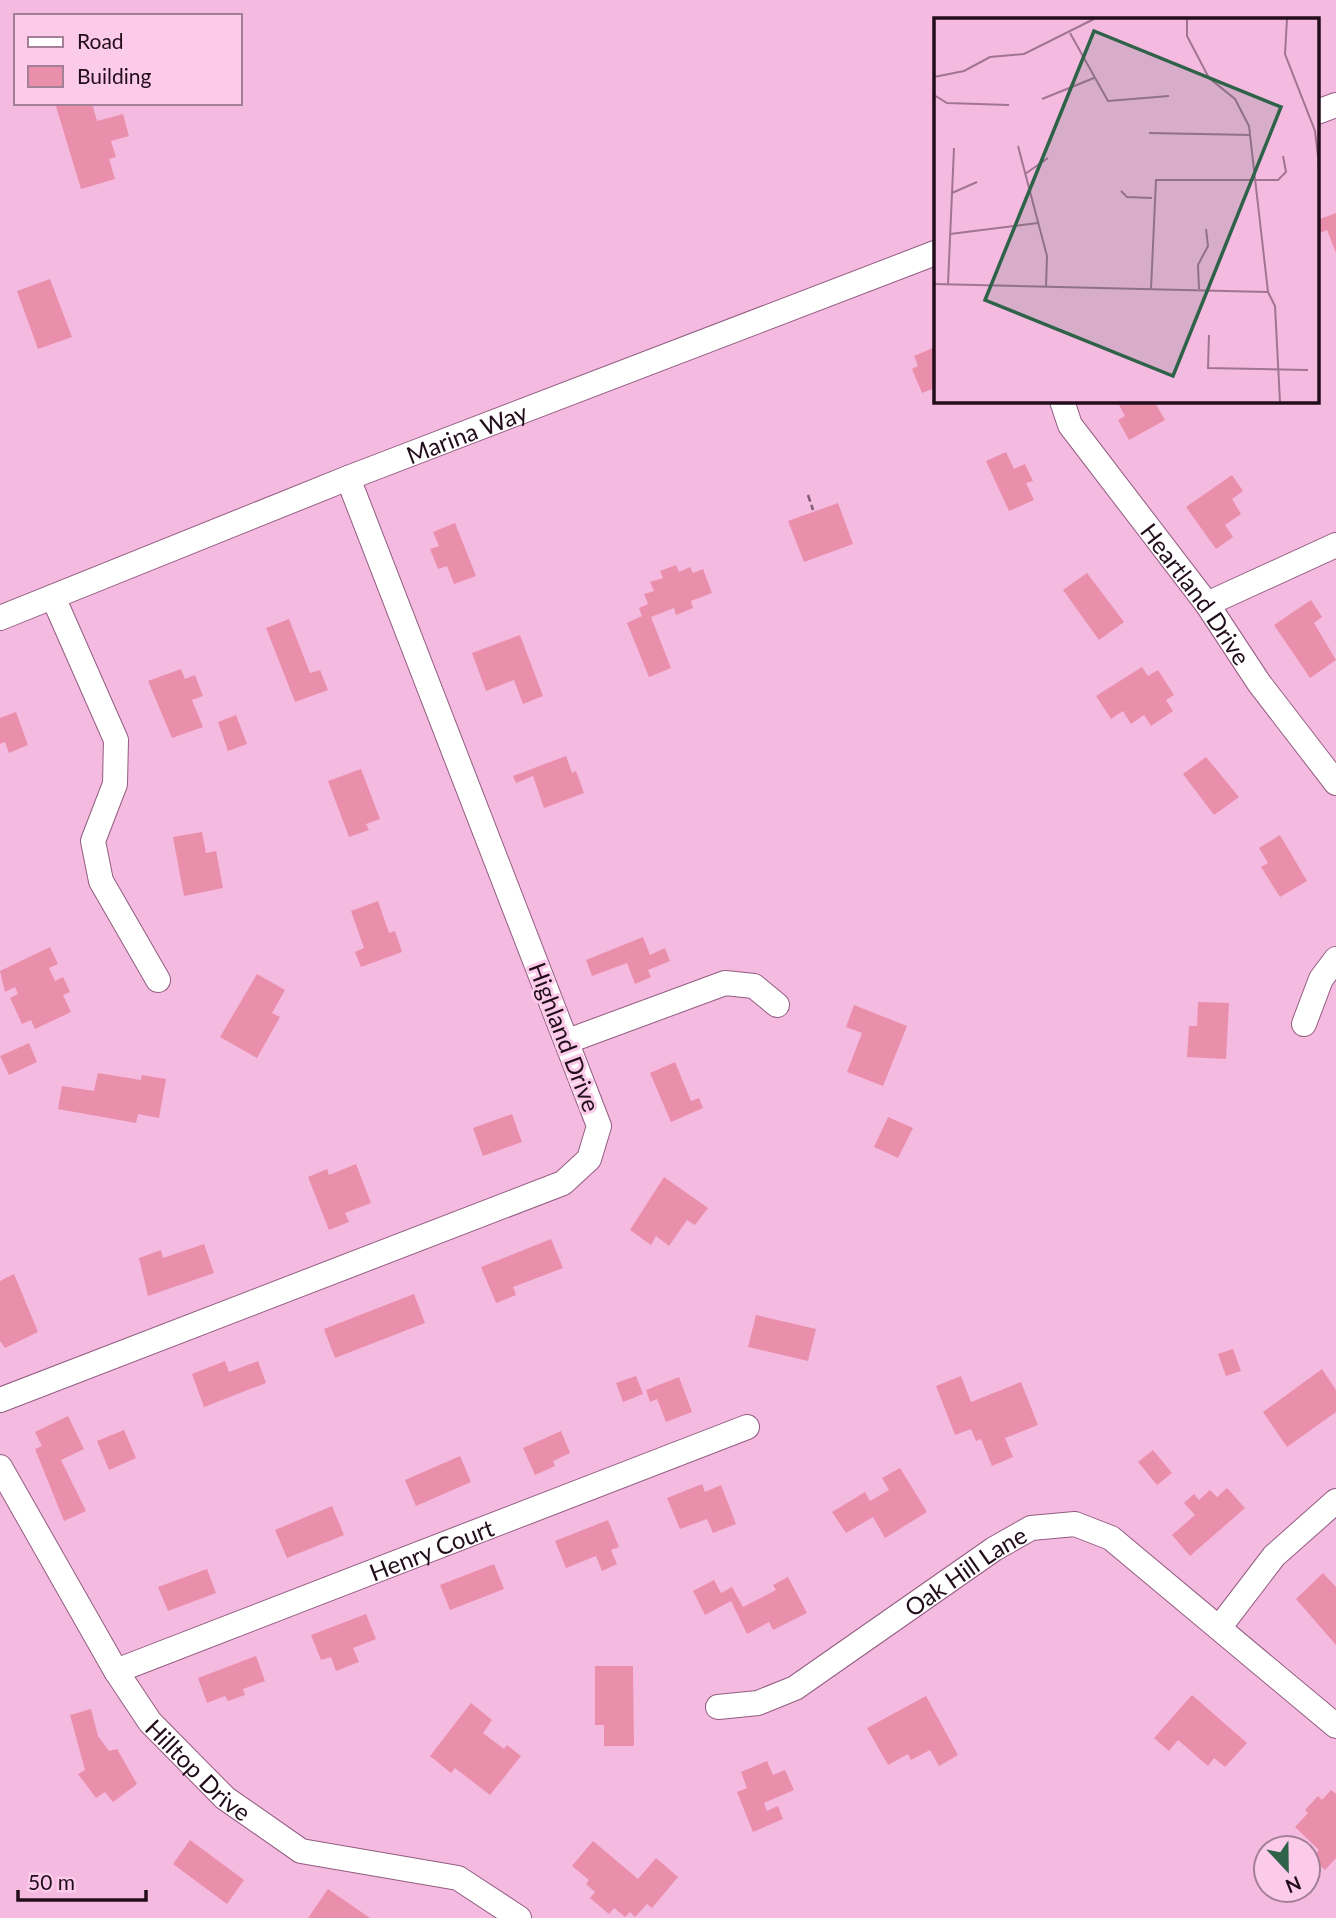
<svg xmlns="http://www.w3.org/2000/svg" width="1336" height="1918" viewBox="0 0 1336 1918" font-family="Lato,sans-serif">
  <rect width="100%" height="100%" fill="#f5bae0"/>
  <!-- building -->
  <g fill="#ea8fab">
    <path d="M55 103H92L97 121 123 114 129 136 111 141 116 157 109 159 115 179 81 189Z"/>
    <path d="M1336 213V253L1327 230 1320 233 1317 220Z"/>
    <path d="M50 279 72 337 38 349 17 291Z"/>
    <path d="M935 347V388L922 393 912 369 918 366 914 356Z"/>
    <path d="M1117 401H1154L1165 420 1129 440 1118 420 1125 416Z"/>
    <path d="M1006 452 1014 469 1025 464 1033 481 1026 483 1034 500 1009 511 986 461Z"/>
    <path d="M1232 475 1243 491 1232 499 1241 514 1225 525 1233 537 1216 549 1186 507Z"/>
    <path d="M838 503 853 544 804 562 788 521Z"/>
    <path d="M455 523 476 576 454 584 447 566 438 569 430 549 439 546 433 532Z"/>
    <path d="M676 565 679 572 690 567 693 573 703 569 712 593 691 601 693 608 676 615 674 608 651 617 671 668 649 677 627 623 642 616 639 608 648 604 644 594 654 591 650 582 663 578 660 571Z"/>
    <path d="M1087 573 1124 622 1099 640 1063 590Z"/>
    <path d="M1311 600 1322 617 1314 623 1336 660 1310 678 1274 625Z"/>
    <path d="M289 619 310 673 320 670 328 690 295 702 266 628Z"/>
    <path d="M520 635 543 696 523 704 514 680 486 691 472 653Z"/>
    <path d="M1142 667 1148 676 1158 670 1174 695 1166 700 1173 711 1151 726 1144 715 1131 724 1123 711 1111 719 1096 696Z"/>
    <path d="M181 669 185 679 195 675 203 696 192 700 203 727 172 738 148 681Z"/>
    <path d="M16 712 28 745 9 753 5 742 0 744V718Z"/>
    <path d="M236 715 247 744 228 751 218 722Z"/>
    <path d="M566 756 572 773 576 771 584 793 544 808 533 776 516 783 513 776Z"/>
    <path d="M1206 757 1239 797 1214 815 1183 774Z"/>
    <path d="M361 769 380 819 366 824 369 830 349 837 328 781Z"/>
    <path d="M202 832 206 853 216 851 223 888 184 896 173 837Z"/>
    <path d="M1280 835 1307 881 1280 897 1261 867 1268 863 1259 848Z"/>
    <path d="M378 901 389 933 395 931 402 952 361 967 355 952 364 948 351 911Z"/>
    <path d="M643 937 650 955 665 948 670 961 648 970 651 977 635 984 627 963 592 976 586 960Z"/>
    <path d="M50 947 58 964 49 968 55 981 63 977 70 992 63 995 71 1012 35 1029 31 1020 22 1024 10 998 18 994 15 987 5 992 0 971Z"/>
    <path d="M257 974 285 990 272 1013 280 1017 257 1058 220 1037Z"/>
    <path d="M1198 1002 1229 1003 1226 1059 1187 1057 1189 1026H1197Z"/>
    <path d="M854 1005 907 1026 883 1086 847 1072 862 1033 846 1027Z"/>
    <path d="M29 1043 37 1062 9 1075 0 1056Z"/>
    <path d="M675 1062 691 1101 699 1098 703 1108 671 1122 650 1073Z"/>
    <path d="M98 1073 141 1080 142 1075 166 1079 159 1118 138 1114 136 1123 58 1109 62 1086 94 1091Z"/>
    <path d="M512 1114 522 1142 483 1156 473 1128Z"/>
    <path d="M888 1117 913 1128 898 1158 874 1147Z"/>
    <path d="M356 1164 371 1203 345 1213 349 1222 329 1230 308 1177 327 1169 329 1175Z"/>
    <path d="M664 1177 708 1208 695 1225 687 1220 669 1246 656 1236 651 1245 630 1230Z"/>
    <path d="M551 1239 563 1268 513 1287 516 1295 496 1303 481 1267Z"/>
    <path d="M204 1244 214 1273 148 1296 139 1258 161 1250 163 1258Z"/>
    <path d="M14 1274 38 1332 5 1348 0 1341V1281Z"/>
    <path d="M414 1294 425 1323 335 1358 324 1329Z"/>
    <path d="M756 1315 816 1329 808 1361 748 1347Z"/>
    <path d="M1233 1349 1241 1371 1226 1376 1218 1354Z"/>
    <path d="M225 1361 229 1372 258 1361 266 1383 204 1407 192 1374Z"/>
    <path d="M1322 1369 1336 1390V1412L1287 1447 1263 1412Z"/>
    <path d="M636 1376 643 1394 623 1402 616 1383Z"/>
    <path d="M961 1376 971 1402 1021 1382 1038 1425 1005 1438 1013 1457 992 1466 981 1439 976 1441 971 1429 955 1435 936 1386Z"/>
    <path d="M679 1377 692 1412 666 1422 657 1399 650 1402 646 1390Z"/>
    <path d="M68 1416 84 1449 61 1460 86 1511 64 1521 35 1449 42 1446 35 1432Z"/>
    <path d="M124 1430 136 1458 109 1470 97 1441Z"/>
    <path d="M561 1431 570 1453 553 1461 555 1466 535 1475 523 1448Z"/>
    <path d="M1153 1450 1172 1473 1157 1485 1138 1462Z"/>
    <path d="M460 1456 471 1482 416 1506 405 1480Z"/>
    <path d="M900 1468 927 1512 885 1538 873 1517 846 1533 832 1512 865 1492 870 1501 889 1490 882 1478Z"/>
    <path d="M702 1484 705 1492 721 1485 736 1524 713 1533 707 1519 680 1529 667 1498Z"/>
    <path d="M1227 1488 1245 1508 1190 1556 1172 1535 1195 1515 1184 1503 1194 1494 1199 1500 1210 1490 1217 1497Z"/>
    <path d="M332 1506 344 1535 287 1558 275 1530Z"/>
    <path d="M608 1520 619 1547 611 1550 617 1564 602 1571 596 1556 566 1568 555 1541Z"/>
    <path d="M494 1564 504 1589 450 1610 440 1585Z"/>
    <path d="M207 1569 216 1593 168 1611 158 1587Z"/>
    <path d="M1323 1573 1336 1587V1645L1296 1599Z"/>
    <path d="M788 1577 807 1613 773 1630 769 1622 747 1634 731 1601 705 1615 693 1591 714 1580 721 1593 732 1587 743 1607 776 1590 773 1585Z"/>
    <path d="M366 1614 376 1639 353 1648 359 1662 336 1671 331 1657 321 1660 311 1635Z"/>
    <path d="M256 1656 265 1681 243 1689 245 1695 228 1701 225 1696 207 1703 198 1678Z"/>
    <path d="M595 1666H633L634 1746H604V1725H595Z"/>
    <path d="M1192 1695 1247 1743 1225 1767 1214 1758 1208 1766 1178 1740 1169 1751 1154 1738Z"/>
    <path d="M926 1696 958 1755 939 1766 930 1750 911 1760 908 1754 888 1765 867 1728Z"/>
    <path d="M471 1703 492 1720 483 1733 504 1749 507 1745 521 1756 490 1795 455 1768 451 1773 430 1756Z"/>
    <path d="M91 1709 98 1736 109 1751 117 1749 137 1784 113 1802 105 1792 96 1798 78 1774 85 1770 70 1715Z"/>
    <path d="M767 1761 773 1775 785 1770 794 1790 764 1803 767 1811 778 1806 783 1819 753 1832 737 1792 747 1788 741 1772Z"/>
    <path d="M1331 1790 1336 1794V1858L1325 1870 1312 1858 1319 1850 1295 1827 1308 1813 1305 1810 1318 1796 1322 1800Z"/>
    <path d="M190 1840 244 1880 227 1904 173 1864Z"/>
    <path d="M593 1841 638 1879 656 1858 678 1877 652 1908 647 1904 635 1917 630 1912 625 1917 614 1908 609 1914 590 1898 595 1892 586 1884 589 1880 572 1866Z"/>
    <path d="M328 1889 370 1918H308Z"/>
  </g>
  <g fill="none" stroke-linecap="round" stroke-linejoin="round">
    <!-- minor casing -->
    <g stroke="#925d80" stroke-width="26">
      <g id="minor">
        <path d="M1317 112 1336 105"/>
        <path id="s1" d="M1062 401 1070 425 1207 604 1259 683 1336 783"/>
        <path d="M53 597 116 740 115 784 93 841 101 881 158 980"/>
        <path d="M1207 604 1336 545"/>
        <path id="s2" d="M0 618 348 478 935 253"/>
        <path d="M1304 1024 1321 979 1336 959"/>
        <path d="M568 1041 725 983 754 986 777 1005"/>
        <path d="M0 1400 563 1183 589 1159 599 1126 348 478"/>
        <path id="s3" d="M0 1467 116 1671 150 1722 225 1798 301 1851 458 1878 519 1918"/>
        <path d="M1219 1628 1274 1556 1336 1501"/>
        <path id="s4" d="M116 1671 747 1427"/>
        <path id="s5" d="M718 1707 758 1703 795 1688 994 1549 1031 1528 1075 1524 1111 1538 1336 1726"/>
      </g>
    </g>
    <!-- path -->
    <path stroke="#815b74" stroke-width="2.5" stroke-dasharray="7 3.5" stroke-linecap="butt" d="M808 495 813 510"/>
    <!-- minor -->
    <use href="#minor" stroke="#fff" stroke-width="24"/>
  </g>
  <g text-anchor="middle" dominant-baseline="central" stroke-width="6" stroke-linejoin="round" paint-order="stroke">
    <!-- street labels -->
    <g font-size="24" fill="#220d1b" stroke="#fbcbe9">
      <text stroke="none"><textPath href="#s2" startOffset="502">Marina Way</textPath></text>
      <text stroke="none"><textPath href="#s1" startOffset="236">Heartland Drive</textPath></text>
      <text transform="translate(565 1037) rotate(69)">Highland Drive</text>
      <text stroke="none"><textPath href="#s4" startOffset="338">Henry Court</textPath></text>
      <text stroke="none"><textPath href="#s5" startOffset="287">Oak Hill Lane</textPath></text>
      <text stroke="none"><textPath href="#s3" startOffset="364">Hilltop Drive</textPath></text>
    </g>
  </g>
  <!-- overview -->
  <g transform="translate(934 18)">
    <rect width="385" height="385" fill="#f5bae0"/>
    <path fill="none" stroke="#a17591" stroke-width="2" d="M253 1V18L275 60 301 81 315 108 334 274 341 288 346 384M353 1 351 36 381 113 385 147M136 15 174 83 235 78M0 59 30 53 56 39 90 36 160 1M0 77 13 85 75 87M108 81 160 60M215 115 317 117M84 128 113 238 112 269M91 156 114 140M187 173 193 179 218 180M18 175 43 164M16 216 104 205M0 266 334 274M14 266 20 130M217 271 222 162H344L352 154 349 138M265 271 264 247 274 228 272 211M275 317 274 350 374 352"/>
    <path fill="#2e6349" fill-opacity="0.15" stroke="#2e6349" stroke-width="3.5" d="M160 13 347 89 239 358 51 282Z"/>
    <rect width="385" height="385" fill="none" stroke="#220d1b" stroke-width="3.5"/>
  </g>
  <!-- legend -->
  <rect x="14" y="14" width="228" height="91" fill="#fbcbe9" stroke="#a47f97" stroke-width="2"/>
  <rect x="28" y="37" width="35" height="10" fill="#ffffff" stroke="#a47f97" stroke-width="2"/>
  <text x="77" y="49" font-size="21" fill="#220d1b">Road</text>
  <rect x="28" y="66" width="35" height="21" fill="#ea8fab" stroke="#a47f97" stroke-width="2"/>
  <text x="77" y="84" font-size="21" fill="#220d1b">Building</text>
  <!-- north arrow -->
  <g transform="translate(1287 1869) rotate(158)"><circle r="33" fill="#fbcbe9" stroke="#a47f97" stroke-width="2"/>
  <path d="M0-5L12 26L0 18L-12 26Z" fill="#2e6349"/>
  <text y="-10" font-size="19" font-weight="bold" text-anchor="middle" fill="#220d1b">N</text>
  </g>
  <!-- scale -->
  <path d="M18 1890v10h128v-10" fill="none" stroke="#220d1b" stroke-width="3.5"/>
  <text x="28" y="1890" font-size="21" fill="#220d1b" stroke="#fbcbe9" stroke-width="5" paint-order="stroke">50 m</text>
</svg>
